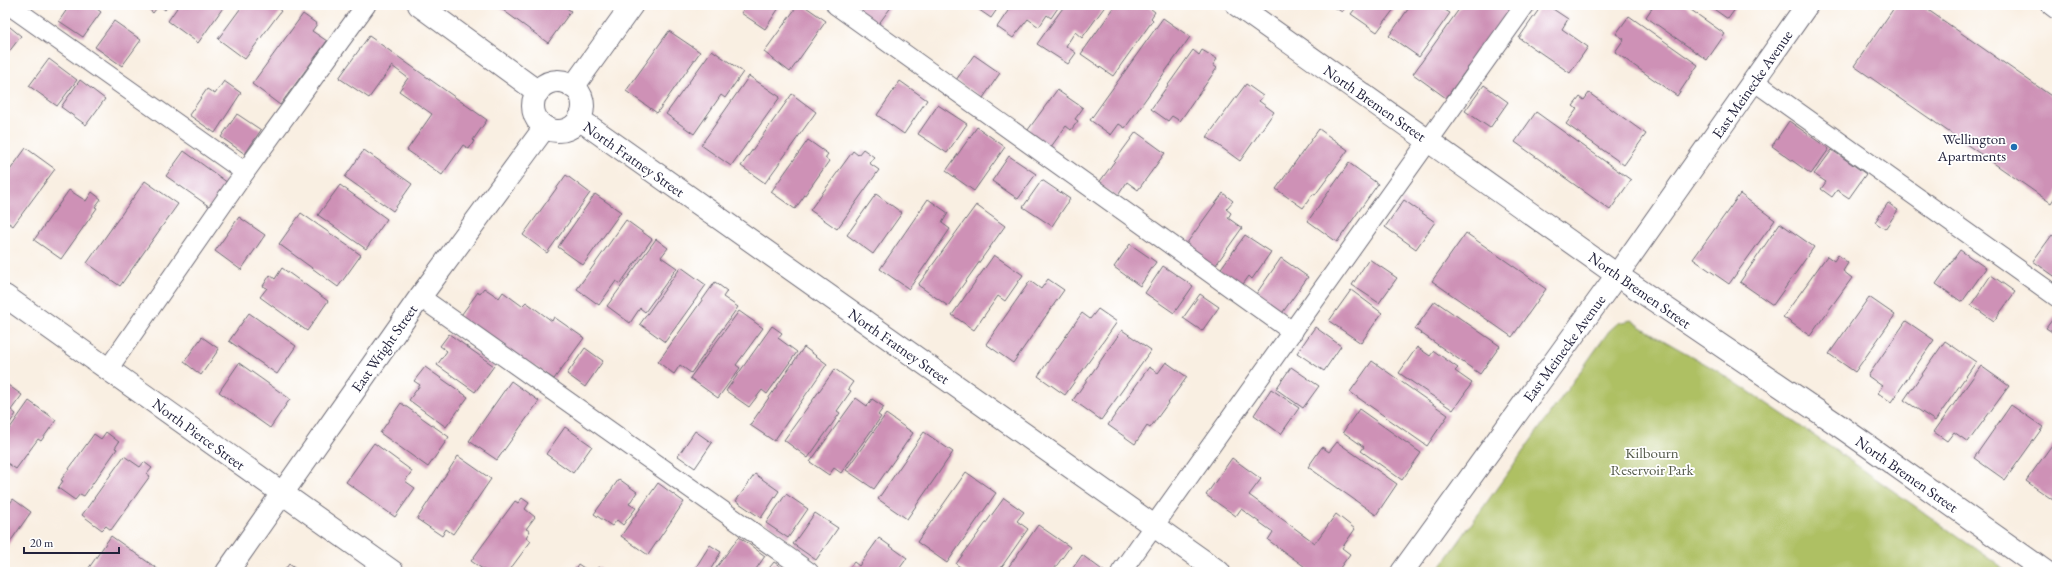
<svg xmlns="http://www.w3.org/2000/svg" width="2062" height="577" viewBox="0 0 2062 577" font-family="'EB Garamond',serif">
  <rect width="100%" height="100%" fill="#fff"/>
  <filter id="ink" filterUnits="userSpaceOnUse"><feTurbulence type="fractalNoise" baseFrequency=".025" numOctaves="2"/><feDisplacementMap in="SourceGraphic" scale="8" xChannelSelector="R" yChannelSelector="G"/><feConvolveMatrix kernelMatrix="1 2 1 2 8 2 1 2 1" color-interpolation-filters="sRGB"/></filter>
  <filter id="wash" filterUnits="userSpaceOnUse"><feTurbulence type="fractalNoise" baseFrequency=".012" numOctaves="4" result="noise"/><feDisplacementMap in="SourceGraphic" scale="16" xChannelSelector="R" yChannelSelector="G"/><feGaussianBlur stdDeviation="0.9" result="paint"/><feColorMatrix in="noise" values="0 0 0 0 0 0 0 0 0 0 0 0 0 0 0 0 0 1.4 0 .05"/><feComposite in="paint" operator="in"/></filter>
  <g filter="url(#wash)">
    <rect width="100%" height="100%" fill="#f9efe2"/>
    <!-- park -->
    <path fill="#aec064" stroke="#687150" d="M1631 320C1663 342 1698 358 1730 379 1824 441 1916 507 2008 572H1437L1609 331 1618 323Z"/>
    <g id="blocks">
      <!-- building -->
      <g fill="#ce91b6">
        <path d="M70 5H92L101 12 83 37 59 21Z"/>
        <path d="M144 5H169L165 10 159 5 153 13Z"/>
        <path d="M179 5H225L198 43 168 21Z"/>
        <path d="M243 5H273L281 11 245 59 218 39Z"/>
        <path d="M496 5H562L571 11 548 43Z"/>
        <path d="M747 5H781L765 29 741 13Z"/>
        <path d="M798 5H803L826 21 790 72 764 52Z"/>
        <path d="M850 5H891L892 6 874 30Z"/>
        <path d="M972 5H1000L991 18Z"/>
        <path d="M1012 5H1060L1051 18 1047 15 1039 27 1028 19 1013 38 997 27Z"/>
        <path d="M1065 5H1106L1082 38 1075 32 1066 46 1076 53 1068 64 1037 44Z"/>
        <path d="M1116 5H1146L1155 12 1151 18 1153 20 1113 76 1081 54Z"/>
        <path d="M1331 5H1347L1342 12Z"/>
        <path d="M1358 5H1397L1377 32 1351 14Z"/>
        <path d="M1411 5H1441L1440 7 1450 13 1419 57 1389 36Z"/>
        <path d="M1462 5 1513 6 1483 58 1469 66 1446 98 1413 74Z"/>
        <path d="M1542 5H1547L1568 19 1562 29 1588 47 1570 73 1519 38Z"/>
        <path d="M1654 5H1684L1725 34 1707 60 1646 17Z"/>
        <path d="M1708 5H1738L1728 19Z"/>
        <path d="M1896 5H1921L2057 100V194L2051 203 1854 66Z"/>
        <path d="M303 14 317 24 312 31 327 41 280 105 252 84Z"/>
        <path d="M1629 16 1698 65 1677 96 1615 52 1624 39 1616 34Z"/>
        <path d="M1163 18 1190 37 1125 128 1119 124 1111 135 1090 120Z"/>
        <path d="M114 21 141 40 122 66 95 47Z"/>
        <path d="M5 23 21 36 5 57Z"/>
        <path d="M669 31 700 52 657 113 626 91Z"/>
        <path d="M369 36 487 120 473 140 474 141 469 149 463 145 442 175 407 150 432 114 399 91 408 78 392 66 369 98 339 78Z"/>
        <path d="M712 50 743 72 725 98 721 95 694 134 666 114Z"/>
        <path d="M1193 50 1199 55 1202 50 1217 59 1213 65 1217 68 1180 121 1172 116 1168 121 1151 109Z"/>
        <path d="M974 55 1000 73 983 98 956 80Z"/>
        <path d="M49 59 77 80 57 106 29 86Z"/>
        <path d="M749 76 780 97 731 166 701 145Z"/>
        <path d="M80 80 105 99 86 125 61 107Z"/>
        <path d="M224 81 241 93 215 133 189 115 207 89 215 94Z"/>
        <path d="M900 81 927 100 904 134 877 115Z"/>
        <path d="M1246 84 1263 96 1259 101 1274 112 1240 161 1207 137Z"/>
        <path d="M1484 85 1508 102 1490 128 1465 111Z"/>
        <path d="M1057 90 1083 108 1075 119 1078 121 1071 130 1066 126 1048 151 1025 134Z"/>
        <path d="M1589 93 1646 134 1624 165 1566 124 1577 109 1573 106 1580 97 1584 100Z"/>
        <path d="M792 94 816 112 765 183 741 166Z"/>
        <path d="M938 105 967 124 947 153 918 134Z"/>
        <path d="M1536 112 1631 180 1610 210 1515 142Z"/>
        <path d="M237 114 261 130 245 154 221 137Z"/>
        <path d="M1789 121 1829 149 1811 174 1772 146Z"/>
        <path d="M977 127 1005 147 974 191 946 171Z"/>
        <path d="M1319 129 1348 150 1315 195 1313 194 1303 208 1276 189Z"/>
        <path d="M1136 132 1165 153 1138 190 1127 182 1117 197 1098 184Z"/>
        <path d="M808 140 828 154 825 158 829 161 795 209 771 192Z"/>
        <path d="M26 148 55 169 13 226 5 220V177Z"/>
        <path d="M863 149 874 157 869 163 879 170 837 229 810 210 853 151 858 155Z"/>
        <path d="M364 150 412 184 393 211 345 177Z"/>
        <path d="M1832 150 1866 174 1849 198 1837 190 1832 197 1821 189 1826 182 1814 174Z"/>
        <path d="M184 151 228 183 210 207 166 176Z"/>
        <path d="M1009 156 1036 174 1018 199 992 181Z"/>
        <path d="M1349 163 1378 184 1337 242 1308 221Z"/>
        <path d="M566 175 590 193 547 253 523 235Z"/>
        <path d="M1042 180 1070 199 1052 226 1023 207Z"/>
        <path d="M145 181 178 204 120 286 87 263Z"/>
        <path d="M340 185 387 219 366 249 318 215Z"/>
        <path d="M69 190 86 201 92 192 101 199 95 207 97 208 61 259 34 240Z"/>
        <path d="M1223 193 1233 201 1226 209 1231 213 1228 218 1242 228 1213 269 1184 247Z"/>
        <path d="M595 194 621 212 583 265 558 247Z"/>
        <path d="M876 194 902 213 873 254 847 235Z"/>
        <path d="M1740 194 1775 220 1729 284 1693 259Z"/>
        <path d="M928 199 948 213 942 223 950 229 909 289 880 269Z"/>
        <path d="M1404 200 1435 222 1416 249 1385 227Z"/>
        <path d="M1888 203 1898 210 1885 229 1875 222Z"/>
        <path d="M976 205 1005 226 948 306 918 285Z"/>
        <path d="M301 213 361 255 338 287 279 244Z"/>
        <path d="M239 217 265 235 241 270 215 251Z"/>
        <path d="M626 220 652 239 620 284 616 281 599 305 577 289Z"/>
        <path d="M1780 223 1814 247 1773 305 1740 282Z"/>
        <path d="M1466 233 1546 289 1512 337 1432 281Z"/>
        <path d="M1245 235 1271 252 1252 279 1249 276 1241 287 1219 271Z"/>
        <path d="M2052 235 2057 239V278L2033 261Z"/>
        <path d="M656 239 668 248 661 257 677 268 645 312 640 308 630 323 607 306Z"/>
        <path d="M1130 244 1156 262 1140 286 1114 267Z"/>
        <path d="M1960 250 1986 268 1962 302 1936 284Z"/>
        <path d="M994 255 1023 275 1005 301 998 296 974 330 952 315Z"/>
        <path d="M1838 255 1848 263 1843 271 1852 278 1810 336 1783 317 1827 256 1834 261Z"/>
        <path d="M1281 258 1308 277 1280 316 1254 297Z"/>
        <path d="M1369 259 1397 278 1379 303 1352 285Z"/>
        <path d="M1163 266 1193 286 1174 313 1145 293Z"/>
        <path d="M681 267 706 285 665 342 640 324Z"/>
        <path d="M282 268 328 301 307 331 260 297 267 288 263 286 270 275 275 279Z"/>
        <path d="M1991 275 2015 292 1994 321 1971 305Z"/>
        <path d="M1048 279 1064 290 1013 363 986 344 1030 281 1041 289Z"/>
        <path d="M715 282 727 291 723 297 738 307 691 373 680 365 674 374 658 362Z"/>
        <path d="M484 288 499 298 503 292 522 306 526 302 552 321 554 317 584 338 554 379 527 361 524 364 459 318 478 292 480 293Z"/>
        <path d="M1351 290 1382 313 1361 343 1329 321Z"/>
        <path d="M1200 294 1219 307 1202 331 1183 318Z"/>
        <path d="M1869 297 1895 315 1855 372 1829 354Z"/>
        <path d="M1435 301 1500 346 1480 374 1415 329Z"/>
        <path d="M1098 309 1117 322 1065 395 1038 376 1082 313 1090 319Z"/>
        <path d="M739 311 763 328 736 365 740 368 718 398 690 378Z"/>
        <path d="M249 313 296 346 277 374 229 341Z"/>
        <path d="M2055 316 2057 318V335L2046 328Z"/>
        <path d="M1906 321 1934 340 1891 402 1878 393 1882 386 1868 376Z"/>
        <path d="M772 326 782 333 778 338 797 352 767 394 762 390 749 407 726 391Z"/>
        <path d="M1315 327 1341 346 1324 371 1297 353Z"/>
        <path d="M1122 330 1151 350 1101 420 1073 400Z"/>
        <path d="M449 334 494 366 475 392 437 365 447 351 440 346Z"/>
        <path d="M202 337 219 349 201 375 184 362Z"/>
        <path d="M1945 341 1976 362 1935 421 1904 400Z"/>
        <path d="M804 347 827 364 774 441 750 425Z"/>
        <path d="M1417 347 1430 356 1434 351 1458 368 1455 371 1472 383 1453 410 1399 373Z"/>
        <path d="M585 348 603 361 585 387 567 374Z"/>
        <path d="M1372 361 1448 415 1427 446 1350 392Z"/>
        <path d="M1166 362 1187 377 1150 428 1147 426 1135 444 1108 425 1149 367 1158 373Z"/>
        <path d="M239 363 290 399 270 428 219 392Z"/>
        <path d="M1981 366 2009 386 1968 442 1954 432 1947 441 1934 432Z"/>
        <path d="M425 367 468 397 446 427 409 400 420 385 414 381Z"/>
        <path d="M1291 367 1319 386 1303 408 1276 389Z"/>
        <path d="M835 369 853 382 848 389 851 391 837 411 840 413 808 458 784 440Z"/>
        <path d="M511 381 539 401 497 460 469 441Z"/>
        <path d="M5 383 22 395 11 410 16 414 5 430Z"/>
        <path d="M1271 389 1299 408 1281 434 1254 415Z"/>
        <path d="M856 398 867 406 872 399 884 407 878 415 881 417 841 473 834 468 829 475 810 462Z"/>
        <path d="M29 401 56 420 41 441 38 439 16 469 7 463 5 466V435Z"/>
        <path d="M401 403 449 437 428 467 380 433Z"/>
        <path d="M2011 405 2043 427 2005 480 1974 458Z"/>
        <path d="M1359 409 1421 453 1402 480 1361 451 1364 447 1343 432Z"/>
        <path d="M886 414 913 433 874 489 846 470Z"/>
        <path d="M565 427 592 446 573 473 546 454Z"/>
        <path d="M695 431 712 443 695 468 678 456Z"/>
        <path d="M106 432 119 442 115 448 117 449 84 496 80 494 75 500 58 488 63 481 61 480 94 434 101 439Z"/>
        <path d="M924 432 953 452 907 519 878 499Z"/>
        <path d="M2057 438V495L2053 500 2026 481Z"/>
        <path d="M1337 442 1397 484 1376 515 1308 467 1322 447 1329 452Z"/>
        <path d="M374 443 412 471 405 481 415 488 395 517 346 482Z"/>
        <path d="M124 456 140 467 144 462 152 468 147 474 150 476 111 530 106 526 102 530 82 515Z"/>
        <path d="M458 456 491 479 453 534 446 529 442 536 417 519Z"/>
        <path d="M1232 458 1261 479 1249 495 1315 543 1336 514 1355 529 1342 548 1350 554 1337 572H1312L1268 540 1273 532 1241 509 1236 516 1206 495Z"/>
        <path d="M966 472 996 493 947 563 917 542Z"/>
        <path d="M755 474 779 491 761 518 736 501Z"/>
        <path d="M619 479 637 492 629 504 636 508 623 525 617 520 612 526 594 514Z"/>
        <path d="M658 483 684 502 648 555 621 536Z"/>
        <path d="M786 494 808 509 788 538 766 523Z"/>
        <path d="M522 498 529 503 525 509 535 517 526 529 530 531 526 537 531 541 508 572H487L471 561 515 501 518 503Z"/>
        <path d="M1004 498 1024 512 1017 521 1028 529 998 572H967L956 564Z"/>
        <path d="M13 499 31 512 5 549V507L7 508Z"/>
        <path d="M815 513 838 528 816 560 793 544Z"/>
        <path d="M1038 525 1070 547 1052 572H1005Z"/>
        <path d="M111 536 159 570 158 572H86Z"/>
        <path d="M739 537 765 556 754 572H713Z"/>
        <path d="M879 538 907 558 897 572H846L854 562 859 566Z"/>
        <path d="M710 545 721 552 709 572H704L696 567Z"/>
        <path d="M1082 555 1105 572H1070Z"/>
        <path d="M774 562 788 572H766Z"/>
        <path d="M289 564 300 572H283Z"/>
        <path d="M578 564 587 570 586 572H573Z"/>
        <path d="M599 567 607 572H595Z"/>
      </g>
    </g>
  </g>
  <g filter="url(#ink)">
    <use href="#blocks" fill-opacity="0" stroke="#6d6a75" stroke-width="1"/>
    <g fill="none" stroke-linecap="round" stroke-linejoin="round">
      <!-- lane casing -->
      <g stroke="#6d6a75" stroke-width="21">
        <g id="lane">
          <path d="M9 5 245 172"/>
          <path d="M836 5 1293 332"/>
          <path d="M1754 81 2057 297"/>
          <path d="M420 297 809 572"/>
          <path d="M108 369 245 172 366 5"/>
          <path d="M1121 572 1525 5"/>
        </g>
      </g>
      <!-- street casing -->
      <g stroke="#6d6a75" stroke-width="24">
        <g id="street">
          <path d="M419 5 538 92"/>
          <path d="M1237 5 1617 275 1841 427 2046 572"/>
          <path d="M2053 5 2057 8"/>
          <circle cx="558" cy="106" r="25"/>
          <path d="M573 87 632 5"/>
          <path d="M579 119 1219 572"/>
          <path d="M5 296 393 572"/>
          <path d="M227 572 420 297 545 127"/>
          <path d="M1402 572 1617 275 1807 5"/>
        </g>
      </g>
      <!-- lane -->
      <use href="#lane" stroke="#fff" stroke-width="19"/>
      <!-- street -->
      <use href="#street" stroke="#fff" stroke-width="22"/>
    </g>
  </g>
  <!-- markers -->
  <circle fill="#1f6fb2" stroke="#fff" stroke-width="1.5" cx="2014" cy="147" r="4"/>
  <g text-anchor="middle" dominant-baseline="central" stroke-width="3.5" stroke-linejoin="round" paint-order="stroke">
    <!-- street labels -->
    <g font-size="15" fill="#22223b" stroke="#fff">
      <text transform="translate(1752 84) rotate(-55)">East Meinecke Avenue</text>
      <text transform="translate(1375 103) rotate(35)">North Bremen Street</text>
      <text transform="translate(634 159) rotate(35)">North Fratney Street</text>
      <text transform="translate(1640 290) rotate(35)">North Bremen Street</text>
      <text transform="translate(899 346) rotate(35)">North Fratney Street</text>
      <text transform="translate(384 348) rotate(-55)">East Wright Street</text>
      <text transform="translate(1564 348) rotate(-54)">East Meinecke Avenue</text>
      <text transform="translate(199 434) rotate(36)">North Pierce Street</text>
      <text transform="translate(1907 474) rotate(35)">North Bremen Street</text>
    </g>
    <!-- poi labels -->
    <g font-size="15" fill="#22223b" stroke="#fff" text-anchor="end">
      <text x="2006" y="138">Wellington<tspan x="2006" dy="17">Apartments</tspan></text>
    </g>
    <!-- park labels -->
    <g font-size="15" fill="#535949" stroke="#fff">
      <text x="1652" y="452">Kilbourn<tspan x="1652" dy="17">Reservoir Park</tspan></text>
    </g>
  </g>
  <!-- margin -->
  <rect width="2062" height="577" fill="none" stroke="#fff" stroke-width="20"/>
  <!-- scale -->
  <path d="M24 547v6h95v-6" fill="none" stroke="#22223b" stroke-width="2"/>
  <text x="30" y="547" font-size="12" fill="#22223b" stroke="#ffffff" stroke-width="3" paint-order="stroke">20 m</text>
</svg>
